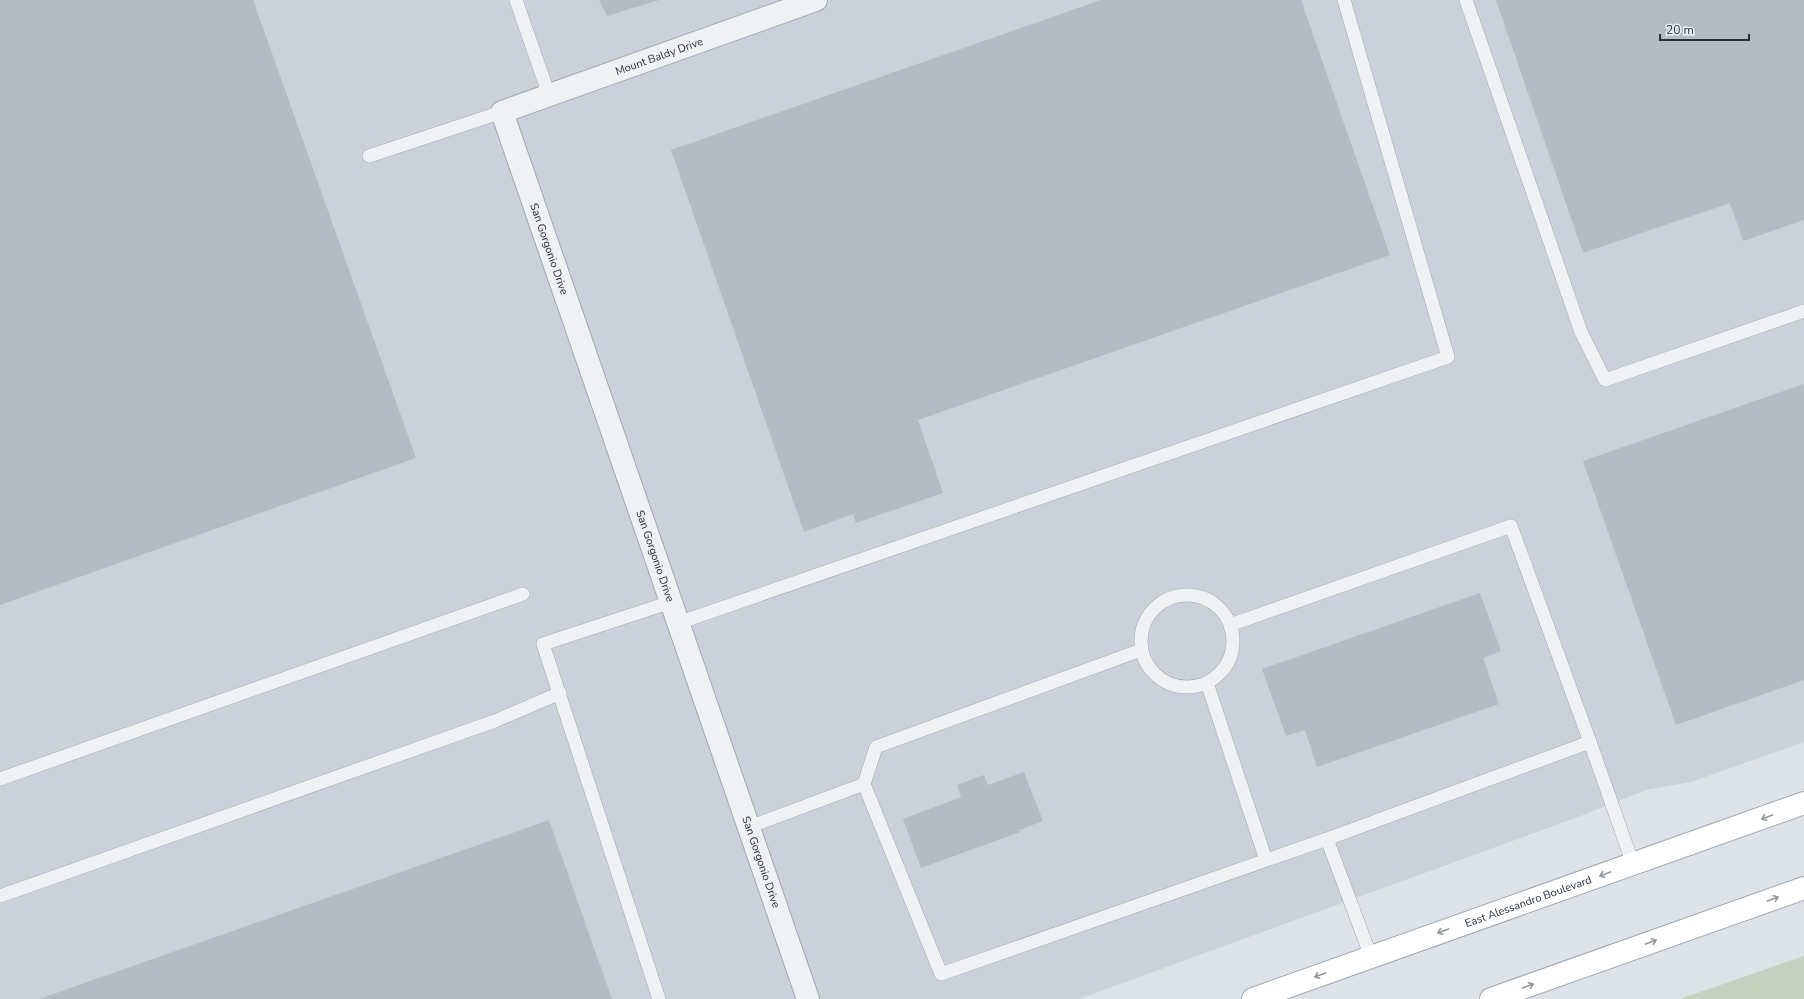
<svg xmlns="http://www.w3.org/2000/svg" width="1804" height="999" viewBox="0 0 1804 999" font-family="'Nunito Sans',sans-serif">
  <rect width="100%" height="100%" fill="#dde2e6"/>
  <!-- built -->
  <path fill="#cbd1d8" d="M0 0H1804V742L1691 782 1646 790 1578 817 1079 999H0Z"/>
  <!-- green -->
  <path fill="#c5d0be" d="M1804 956V999H1680Z"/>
  <!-- building -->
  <g fill="#b4bbc3">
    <path d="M0 0H253L416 458 0 605Z"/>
    <path d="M599 0H659L607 16Z"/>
    <path d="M1101 0H1301L1390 255 918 420 943 493 856 523 853 514 804 532 671 150Z"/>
    <path d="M1496 0H1804V220L1743 241 1730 203 1583 253Z"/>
    <path d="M1804 384V680L1676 725 1583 461Z"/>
    <path d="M1480 593 1501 651 1483 658 1499 704 1317 767 1305 730 1286 736 1262 669Z"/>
    <path d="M1024 772 1043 821 1019 830 1020 832 921 868 903 819 961 797 957 785 984 775 988 785Z"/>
    <path d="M549 820 612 999H39Z"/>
  </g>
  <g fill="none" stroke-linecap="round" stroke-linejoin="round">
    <!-- lane casing -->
    <g stroke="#a3a9b0" stroke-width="14">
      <g id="lane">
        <path d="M516 0 549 95"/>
        <path d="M1466 0 1581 332 1605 380 1804 311"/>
        <path d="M369 156 502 112"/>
        <circle cx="1187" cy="641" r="46"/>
        <path d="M678 623 1448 357 1344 0"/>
        <path d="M1230 625 1511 526 1590 742"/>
        <path d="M1207 683 1266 860"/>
        <path d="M0 779 523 594"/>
        <path d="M864 784 876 747 1141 650"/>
        <path d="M749 827 864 784 941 974 1327 839 1371 957"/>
        <path d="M1327 839 1590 742 1633 864"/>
        <path d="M0 896 495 721 560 693"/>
        <path d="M659 999 543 644 671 602"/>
      </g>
    </g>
    <!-- street casing -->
    <g stroke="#a3a9b0" stroke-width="24">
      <g id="street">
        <path id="s1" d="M808 999 502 112 816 0"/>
      </g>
    </g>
    <!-- primary casing -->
    <g stroke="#9da7b1" stroke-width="24">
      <g id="primary">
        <path id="s2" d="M1253 999 1804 803"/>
        <path d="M1491 999 1804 888"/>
      </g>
    </g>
    <!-- lane -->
    <use href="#lane" stroke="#eff2f5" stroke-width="13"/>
    <!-- street -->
    <use href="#street" stroke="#eff2f5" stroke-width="22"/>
    <!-- primary -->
    <use href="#primary" stroke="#fff" stroke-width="22"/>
  </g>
  <!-- one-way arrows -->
  <defs><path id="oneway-shaft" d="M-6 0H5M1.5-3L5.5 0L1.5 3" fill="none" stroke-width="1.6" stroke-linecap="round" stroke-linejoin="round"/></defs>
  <g stroke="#93989e">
    <use href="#oneway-shaft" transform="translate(1767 817) rotate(160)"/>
    <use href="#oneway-shaft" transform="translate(1605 874) rotate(160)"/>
    <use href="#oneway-shaft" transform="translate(1773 899) rotate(-20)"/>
    <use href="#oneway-shaft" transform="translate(1443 931) rotate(160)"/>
    <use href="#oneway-shaft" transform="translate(1651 942) rotate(-20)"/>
    <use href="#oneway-shaft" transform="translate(1320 975) rotate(160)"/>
    <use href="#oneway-shaft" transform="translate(1528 986) rotate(-20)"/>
  </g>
  <g text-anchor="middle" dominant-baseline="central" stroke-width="3" stroke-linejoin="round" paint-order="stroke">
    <!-- street labels -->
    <g font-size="11" fill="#27313c" stroke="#ecf0f4">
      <text stroke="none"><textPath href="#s1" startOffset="1105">Mount Baldy Drive</textPath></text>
      <text transform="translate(549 249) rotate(71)">San Gorgonio Drive</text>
      <text transform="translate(655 556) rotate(71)">San Gorgonio Drive</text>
      <text transform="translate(761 862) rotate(71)">San Gorgonio Drive</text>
      <text stroke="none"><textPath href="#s2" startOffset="292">East Alessandro Boulevard</textPath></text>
    </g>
  </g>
  <!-- scale -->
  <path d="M1660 34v6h89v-6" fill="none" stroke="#27313c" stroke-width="2"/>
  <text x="1666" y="34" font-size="12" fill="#27313c" stroke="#ecf0f4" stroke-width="3" paint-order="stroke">20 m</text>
</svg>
